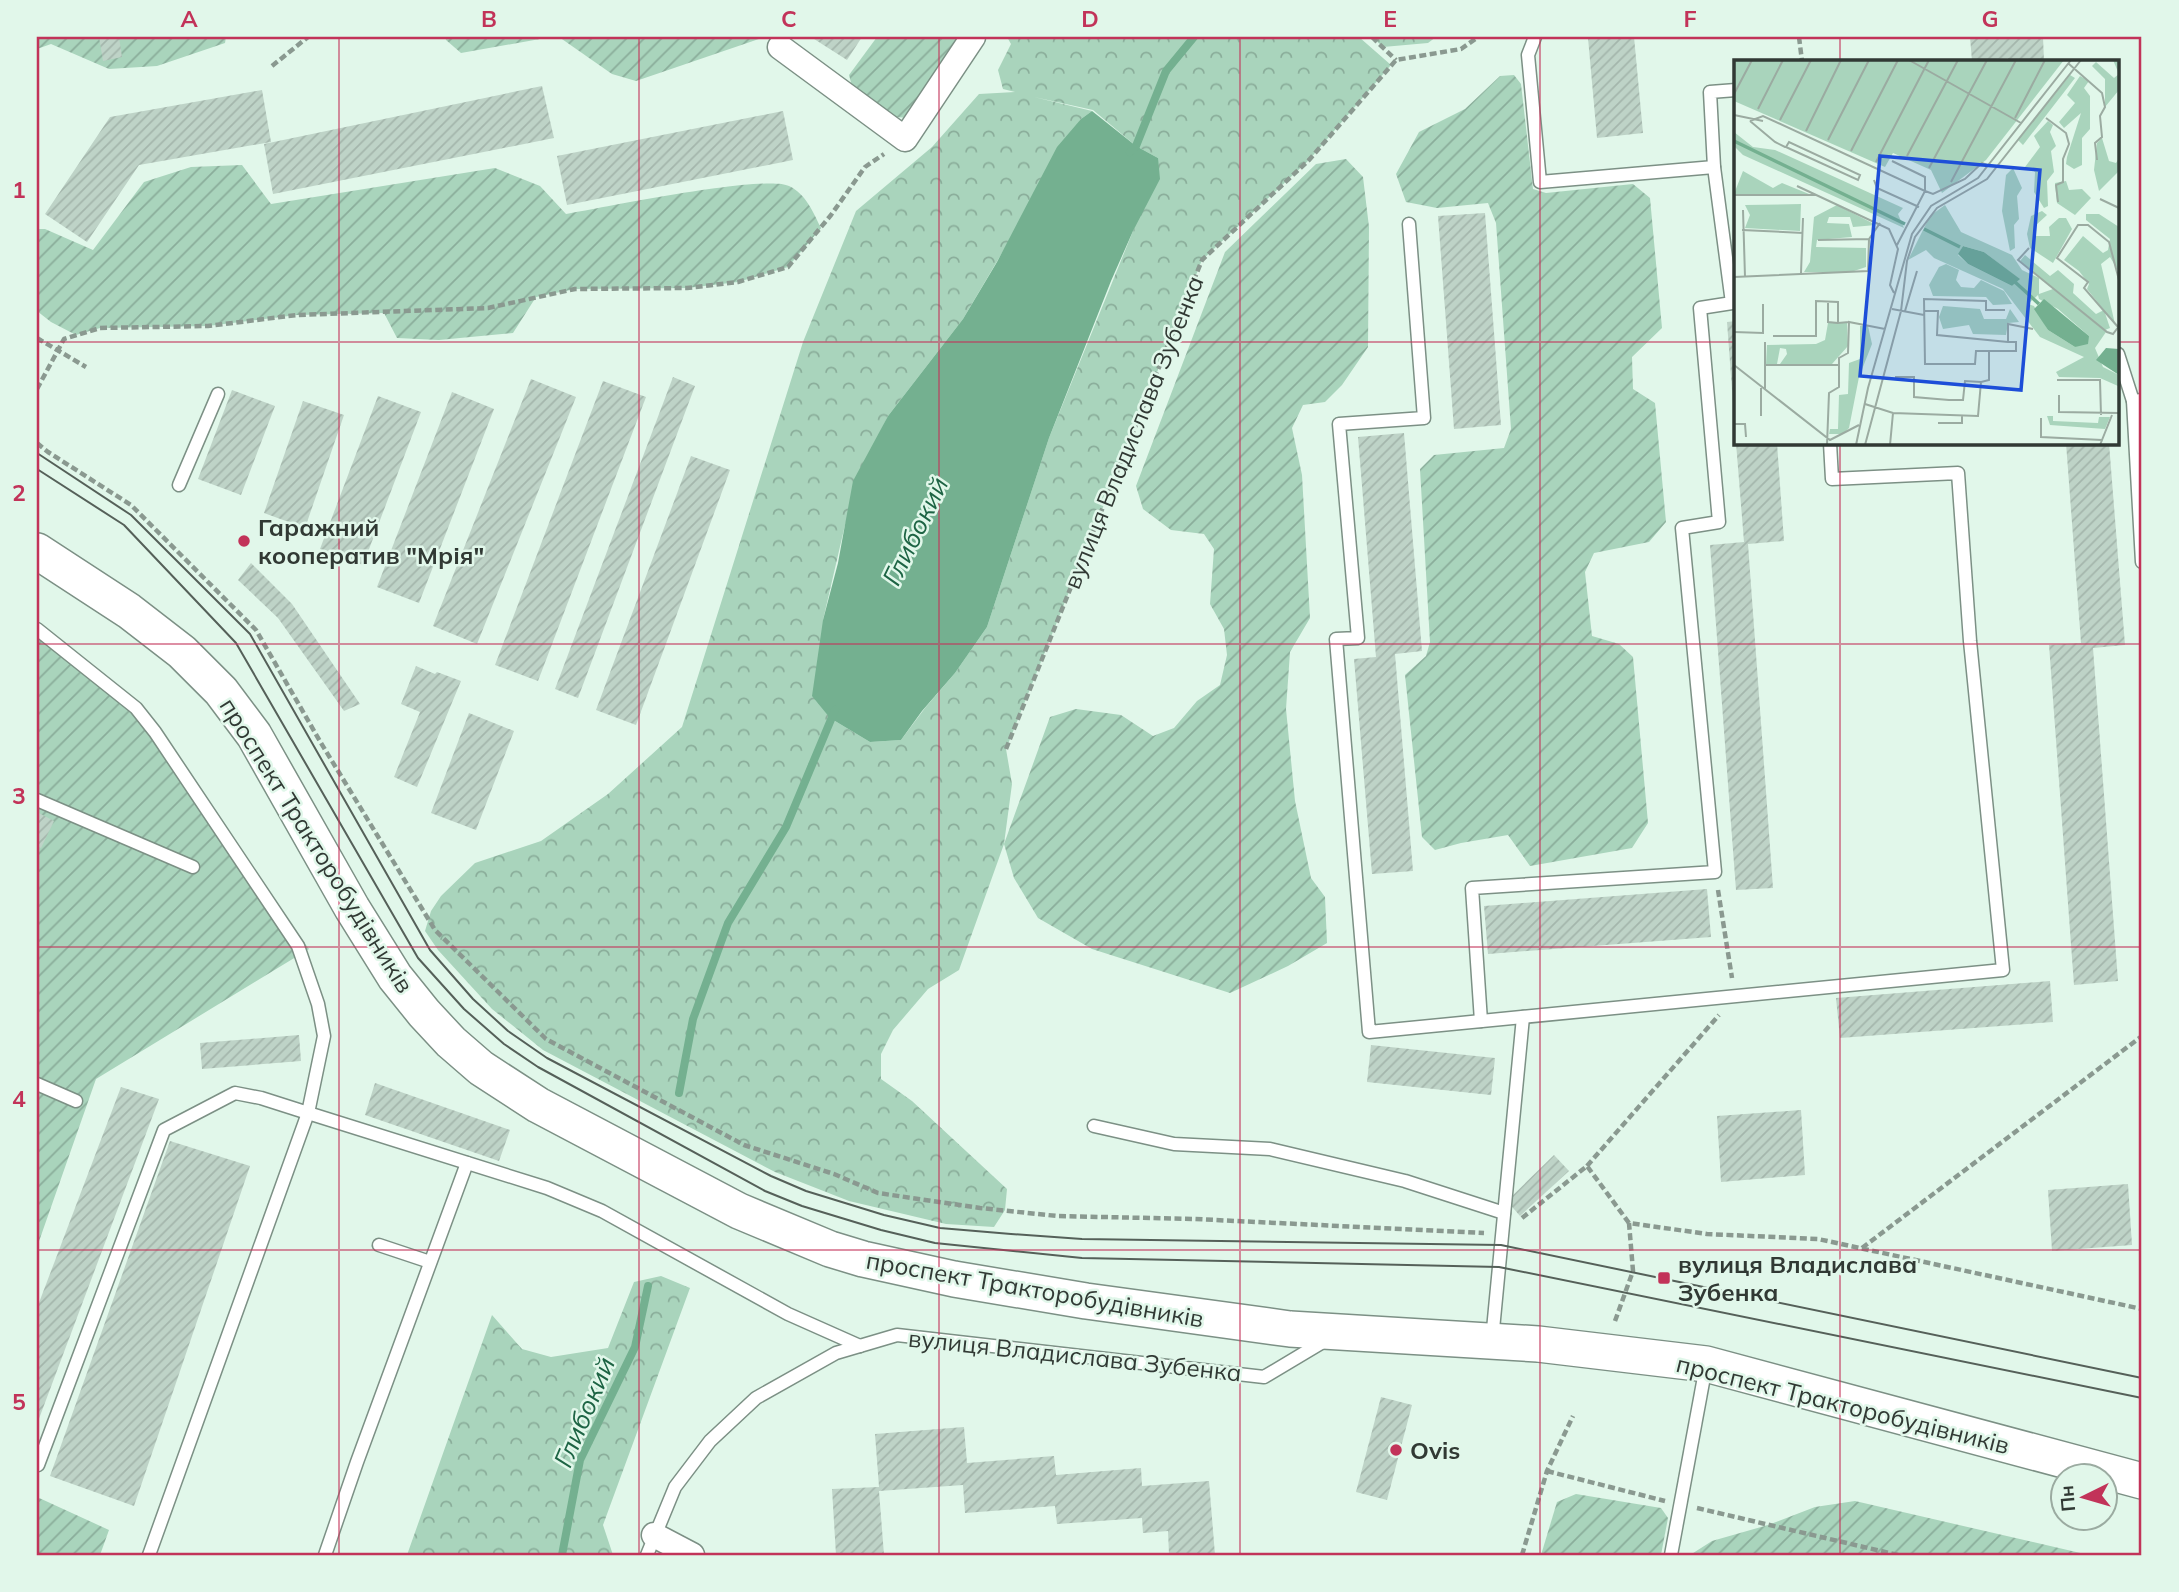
<svg xmlns="http://www.w3.org/2000/svg" width="2179" height="1592" viewBox="0 0 2179 1592" font-family="Mulish,sans-serif">
  <defs>
    <pattern id="forest-crowns" width="20" height="18" patternUnits="userSpaceOnUse" patternTransform="scale(1.75)"><rect width="20" height="18" fill="#a9d4bc"/><path d="M2 6a3 3 0 1 1 6 0M12 15a3 3 0 1 1 6 0" fill="none" stroke="#8aad9a"/></pattern>
    <pattern id="garden-furrows" width="10" height="10" patternUnits="userSpaceOnUse" patternTransform="scale(1.75)"><rect width="10" height="10" fill="#a9d4bc"/><path d="M-1 1l2-2M0 10L10 0M9 11l2-2" fill="none" stroke="#8aad9a"/></pattern>
    <pattern id="building-hatch" width="6" height="6" patternUnits="userSpaceOnUse" patternTransform="scale(1.75)"><rect width="6" height="6" fill="#bed3c7"/><path d="M-1 1l2-2M0 6l6-6M5 7l2-2" fill="none" stroke="#a4b6ac"/></pattern>
  </defs>
  <rect width="100%" height="100%" fill="#e1f7ea"/>
  <!-- forest -->
  <g fill="url(#forest-crowns)" fill-rule="evenodd">
    <path d="M1007 37H1359L1391 65 1309 160 1202 260 1006 749 1012 784 1004 844 959 970 928 989 893 1030 881 1054V1079L912 1101 1007 1189 1005 1210 994 1227 946 1224 849 1201 775 1172 543 1050 492 1009 438 950 425 931 431 911 441 896 475 863 541 841 608 794 682 727 803 342 856 211 932 147 979 94 1015 92 1003 89 998 70 1011 44ZM1034 97 1093 110 1136 146 1158 158 1133 231 1049 438 987 627 955 673 925 708 901 740 870 742 830 718 823 620 845 525 873 447 888 416 963 319 1081 119 1092 111Z"/>
    <path d="M1372 37H1436L1428 43 1383 47Z"/>
    <path d="M661 1276 690 1288 603 1525 613 1555H407L492 1315 522 1349 551 1357 608 1348 634 1282Z"/>
  </g>
  <!-- garden -->
  <g fill="url(#garden-furrows)">
    <path d="M37 37H226L225 43 157 66 109 69 51 44 37 49Z"/>
    <path d="M445 37H551L461 53 446 40Z"/>
    <path d="M559 37H765L636 81 612 74Z"/>
    <path d="M877 37H963L910 118 894 117 853 90 849 75Z"/>
    <path d="M1514 75 1521 84 1533 189 1546 193 1633 184 1650 198 1662 328 1632 357 1633 389 1655 403 1666 522 1649 542 1594 553 1585 572 1592 636 1619 644 1633 657 1648 823 1632 848 1530 866 1508 835 1461 843 1435 850 1422 837 1405 675 1426 656 1430 642 1420 469 1434 455 1504 448 1511 429 1496 223 1488 203 1437 208 1406 202 1396 174 1419 132 1465 109 1500 76Z"/>
    <path d="M1346 159 1363 177 1369 227 1368 347 1342 385 1325 402 1303 405 1292 428 1302 475 1310 618 1290 652 1286 709 1295 801 1311 878 1325 897 1327 943 1288 966 1230 993 1092 949 1038 918 1014 878 1004 844 1050 717 1076 709 1121 715 1153 736 1174 728 1197 701 1220 685 1227 655 1224 629 1210 604 1214 549 1204 534 1171 530 1143 509 1136 486 1225 252 1316 164Z"/>
    <path d="M242 165 271 204 495 168 540 186 566 214C602 208 765 174 789 186 806 194 813 212 821 228L788 267 738 282 687 288 575 289 536 297 513 333 439 340 397 338 384 313 297 315 208 326 100 328 76 335 51 322 37 311V229H45L93 250 144 182 191 167Z"/>
    <path d="M37 636 127 704 309 949 96 1079 37 1247Z"/>
    <path d="M1576 1494 1661 1508 1668 1518 1661 1555H1541L1557 1502Z"/>
    <path d="M37 1497 109 1530 100 1555H37Z"/>
    <path d="M1855 1501 2089 1555H1690L1712 1541 1768 1525 1815 1507Z"/>
  </g>
  <!-- water -->
  <path fill="#74b090" d="M1092 111 1136 146 1158 158 1160 179 1133 231 1111 281 1049 438 987 627 955 673 922 711 901 740 870 742 830 718 812 696 823 620 838 563 853 481 888 416 963 319 997 262 1057 147 1081 119Z"/>
  <g fill="none" stroke-linecap="round" stroke-linejoin="round">
    <!-- stream -->
    <g stroke="#74b090" stroke-width="8">
      <path d="M1130 152 1136 146 1166 71 1194 37"/>
      <path d="M679 1093 693 1019 728 923 786 827 835 710"/>
      <path d="M562 1555 580 1460 635 1347 648 1286"/>
    </g>
  </g>
  <!-- building -->
  <g fill="url(#building-hatch)">
    <path d="M99 37H119L122 57 103 61Z"/>
    <path d="M811 37H862L847 60Z"/>
    <path d="M1597 37H1634L1643 133 1597 138 1588 38Z"/>
    <path d="M1970 37H2043L2044 61H2008V58L1972 61Z"/>
    <path d="M542 86 554 138 273 194 264 144Z"/>
    <path d="M262 90 271 142 139 165 87 242 45 214 110 117Z"/>
    <path d="M783 111 793 160 567 205 557 156Z"/>
    <path d="M1485 213 1501 425 1454 429 1438 216Z"/>
    <path d="M1736 321V417H1734L1727 322Z"/>
    <path d="M673 377 695 386 578 698 555 689Z"/>
    <path d="M531 379 576 397 477 644 433 626Z"/>
    <path d="M603 381 646 397 538 681 495 665Z"/>
    <path d="M232 390 275 406 241 495 198 479Z"/>
    <path d="M452 392 494 409 419 603 377 587Z"/>
    <path d="M378 396 421 412 363 565 320 549Z"/>
    <path d="M303 401 344 415 305 528 264 513Z"/>
    <path d="M1404 433 1422 651 1395 654 1413 871 1372 874 1354 659 1376 657 1358 437Z"/>
    <path d="M1736 443H1777L1784 541 1748 544 1773 888 1736 890 1710 545 1744 542Z"/>
    <path d="M2066 443H2109L2125 645 2093 648 2118 981 2074 985 2049 645 2081 643Z"/>
    <path d="M691 456 730 470 636 725 596 710Z"/>
    <path d="M251 563 292 604 360 704 344 711 278 618 238 580Z"/>
    <path d="M416 666 435 674 437 672 461 681 417 787 394 777 420 712 401 704Z"/>
    <path d="M469 713 514 731 476 830 431 813Z"/>
    <path d="M37 812 54 821 41 848 37 846Z"/>
    <path d="M1707 889 1711 937 1488 954 1484 906Z"/>
    <path d="M2050 981 2053 1022 1840 1038 1836 998Z"/>
    <path d="M299 1035 301 1061 202 1069 200 1043Z"/>
    <path d="M1371 1045 1495 1058 1491 1095 1367 1082Z"/>
    <path d="M375 1083 510 1130 499 1161 365 1115Z"/>
    <path d="M121 1087 159 1099 37 1424V1308Z"/>
    <path d="M1801 1110 1805 1175 1721 1182 1717 1116Z"/>
    <path d="M170 1141 250 1166 134 1506 50 1476Z"/>
    <path d="M1554 1155 1569 1171 1520 1216 1507 1201Z"/>
    <path d="M2128 1184 2132 1245 2052 1251 2048 1190Z"/>
    <path d="M1381 1397 1412 1405 1387 1500 1356 1492Z"/>
    <path d="M964 1427 967 1463 1054 1456 1056 1475 1141 1468 1142 1486 1209 1481 1215 1555H1169L1168 1531 1143 1533 1142 1518 1057 1524 1055 1506 965 1513 963 1485 879 1491 884 1555H836L832 1489 879 1487 875 1434Z"/>
  </g>
  <g fill="none" stroke-linecap="round" stroke-linejoin="round">
    <!-- service casing -->
    <g stroke="#7c9085" stroke-width="15">
      <g id="service">
        <path d="M1535 37 1528 55 1540 182 1714 167 1710 92 1736 90"/>
        <path d="M1409 224 1424 418 1339 424 1358 638 1336 639 1369 1032 2003 970 1970 641 1958 473 1832 479 1830 443"/>
        <path d="M2118 354 2133 401 2142 400"/>
        <path d="M2133 401 2142 562"/>
        <path d="M179 485 218 394"/>
        <path d="M37 629 136 708 155 732 298 946 318 1004 324 1036 308 1113 261 1098 235 1093 164 1130 38 1465"/>
        <path d="M37 800 193 867"/>
        <path d="M1481 1021 1472 888 1715 872 1682 528 1719 522 1700 308 1732 303 1714 167"/>
        <path d="M37 1084 76 1101"/>
        <path d="M1094 1126 1174 1144 1270 1149 1405 1181 1504 1213"/>
        <path d="M379 1245 430 1262"/>
        <path d="M1492 1340 1523 1017"/>
        <path d="M149 1555 308 1113 547 1188 602 1211 788 1314 860 1346"/>
        <path d="M325 1555 357 1462 467 1163"/>
        <path d="M647 1555 675 1487 710 1441 756 1398 836 1353 897 1335 1264 1377 1326 1340"/>
        <path d="M1671 1555 1706 1366"/>
      </g>
    </g>
    <!-- minor casing -->
    <g stroke="#7c9085" stroke-width="27">
      <g id="minor">
        <path d="M780 47 905 139 973 37"/>
        <path d="M654 1535 692 1555"/>
      </g>
    </g>
    <!-- secondary casing -->
    <g stroke="#7c9085" stroke-width="38">
      <path id="secondary" d="M37 551 129 611 182 652 221 691 254 735 352 908 395 977 424 1013 451 1042 481 1068 538 1105 739 1211 830 1249 863 1259 954 1279 1086 1301 1290 1329 1538 1344 1706 1364 2142 1481"/>
    </g>
    <!-- path -->
    <g stroke="#8a9990" stroke-width="4.5" stroke-dasharray="7 3.5" stroke-linecap="butt">
      <path d="M1372 37 1396 60"/>
      <path d="M1799 37 1802 61"/>
      <path d="M272 66 308 37"/>
      <path d="M37 338 86 367"/>
      <path d="M37 389 64 339 100 328 208 326 297 315 488 308 575 289 687 288 738 282 788 267 831 215 865 167 884 154"/>
      <path d="M37 443 48 452 131 505 256 630 321 743 435 930 546 1039 744 1145 834 1174 878 1193 980 1208 1057 1216 1195 1219 1484 1233"/>
      <path d="M1006 749 1202 260 1309 160 1396 60 1461 49 1478 37"/>
      <path d="M1718 890 1732 978"/>
      <path d="M1587 1166 1719 1015"/>
      <path d="M1522 1218 1587 1166 1629 1223"/>
      <path d="M1862 1248 2142 1036"/>
      <path d="M1615 1321 1633 1271 1629 1223 1707 1234 1818 1239 2142 1309"/>
      <path d="M1547 1471 1665 1501"/>
      <path d="M1697 1508 1898 1555"/>
      <path d="M1522 1555 1547 1471 1573 1416"/>
    </g>
    <!-- service -->
    <use href="#service" stroke="#fff" stroke-width="12"/>
    <!-- minor -->
    <use href="#minor" stroke="#fff" stroke-width="24"/>
    <!-- secondary -->
    <use href="#secondary" stroke="#fff" stroke-width="35"/>
    <!-- tram -->
    <g stroke="#556059" stroke-width="2">
      <path d="M37 453 131 515 250 634 430 950 473 999 508 1031 547 1058 771 1176 806 1191 884 1215 940 1228 1011 1234 1082 1239 1501 1245 2142 1378"/>
      <path d="M37 469 124 525 236 643 418 958 464 1009 504 1044 538 1067 765 1191 802 1206 881 1230 935 1243 1082 1258 1499 1267 2142 1398"/>
    </g>
  </g>
  <!-- grid -->
  <path fill="none" stroke="#c23359" stroke-width="2" stroke-opacity="0.55" d="M339 37V1555M639 37V1555M939 37V1555M1240 37V1555M1540 37V1555M1840 37V61M37 342H1736M2118 342H2142M1840 443V1555M37 644H2142M37 947H2142M37 1250H2142"/>
  <!-- markers -->
  <g fill="#c23359" stroke="#e1f7ea" stroke-width="2.5">
    <circle cx="244" cy="541" r="7"/>
    <rect x="1657" y="1271" width="14" height="14" rx="3.5"/>
    <circle cx="1396" cy="1450" r="7"/>
  </g>
  <g text-anchor="middle" dominant-baseline="central" stroke-width="5" stroke-linejoin="round" paint-order="stroke">
    <!-- street labels -->
    <g font-size="24" fill="#313934" stroke="#e1f7ea">
      <text transform="translate(1133 432) rotate(-68)">вулиця Владислава Зубенка</text>
      <text transform="translate(317 845) rotate(58)">проспект Тракторобудівників</text>
      <text transform="translate(1035 1289) rotate(10)">проспект Тракторобудівників</text>
      <text transform="translate(1075 1355) rotate(6)">вулиця Владислава Зубенка</text>
      <text transform="translate(1843 1404) rotate(14)">проспект Тракторобудівників</text>
    </g>
    <!-- poi labels -->
    <g font-size="24" font-weight="bold" fill="#313934" stroke="#e1f7ea" text-anchor="start">
      <text x="258" y="527">Гаражний<tspan x="258" dy="28">кооператив "Мрія"</tspan></text>
      <text x="1678" y="1264">вулиця Владислава<tspan x="1678" dy="28">Зубенка</tspan></text>
      <text x="1410" y="1450">Ovis</text>
    </g>
    <!-- water labels -->
    <g font-size="26" font-style="italic" fill="#1d6444" stroke="#e1f7ea">
      <text transform="translate(915 531) rotate(-64)">Глибокий</text>
      <text transform="translate(584 1412) rotate(-67)">Глибокий</text>
    </g>
  </g>
  <!-- overview -->
  <g transform="translate(1734 60)">
    <rect width="385" height="385" fill="#e1f7ea"/>
    <path d="M336 15 341 18 289 85 284 80ZM9 111 39 128 48 123 75 134H0Z" fill="#a9d4bc"/>
    <path d="M0 72 19 87 41 90 169 148 164 154 170 168 9 95 0 86ZM211 145 227 172 278 195 288 210 305 218V234L319 229 372 272 361 288 369 307 385 315 384 326 366 318 325 317 322 312 350 297 306 277 269 229 200 198 192 190 174 200 196 156ZM229 186 250 192 285 219 278 226 234 204 224 195ZM304 235 305 239 324 249 355 276 341 287 314 270 300 246 294 244Z" fill="#a9d4bc" fill-rule="evenodd"/>
    <path d="M0 0H330L252 100 208 133 197 110 159 93 151 107 0 41ZM379 0 385 1V30L371 47V19L358 6 362 2 380 18 385 14ZM346 16 355 21 350 28 356 36V69L348 78V105L340 109 332 104 333 97 347 53 330 68 325 62 341 43 333 35ZM314 61 319 65 316 72 322 86 317 91 320 112 313 121 314 146 310 148 300 132 301 112 291 107 306 87 300 76ZM368 78 375 101 382 103 385 98V111L365 131 360 110 363 83ZM279 108 288 128 283 136 285 159 280 165 281 188 276 191 268 151 272 115ZM332 121 335 130 348 129 357 138 341 155 323 143 321 123ZM67 144 66 171 11 168 16 155 11 145ZM103 145 142 165 119 167 116 157H95L93 163 115 164 118 177 83 180 82 187 132 188V207L117 212H70L76 202 80 157ZM308 151 313 155 301 166 302 176H316L315 167 325 158H332L338 169 319 203 296 188 293 174 297 156ZM352 154H365L385 167V212L376 197 367 204 381 264 353 229 355 224 345 211 330 200 349 176 369 193 374 190 376 179 352 160ZM291 195 316 216 324 210 340 224 339 233 362 254 370 250 376 268 371 270 286 201ZM212 204 225 210 222 220 227 227 240 228 247 220 270 231 278 244 259 245 252 237 199 236 195 225 205 207ZM209 246 246 249 250 259H272L276 249 285 262 274 263 272 275 239 274 235 265 209 269 205 257ZM94 263H113L114 286 98 304H46L53 294 52 289 46 288 43 304 32 305 33 285 82 284 91 280ZM126 266H134L138 284 125 317 115 368 109 374H95L96 369H104L105 335 114 334 115 303 126 299ZM313 356H319V361L364 363 365 357H376L371 369 316 365Z" fill="#a9d4bc"/>
    <path d="M229 186 250 192 286 219 278 226 234 204 224 194ZM310 239 355 276 354 284 341 287 314 270 300 249ZM372 288 385 289V315L362 300Z" fill="#74b090"/>
    <path fill="none" stroke="#74b090" stroke-width="3.5" d="M0 81 171 164M190 169 226 187M281 222 305 244"/>
    <path fill="none" stroke="#9baba1" stroke-width="2" d="M175 0 287 63M335 4 368 33 371 47 366 56 368 77 361 83 363 100M0 34 18 0M24 49 49 0M0 55 29 61M281 58 311 0M312 58 332 73 335 84 329 99V122L322 125 324 142M46 60 77 0M16 61 29 56 191 131 163 185M16 61 41 82 51 87H52L65 93 124 120 126 115 55 82 52 87M72 71 107 0M94 80 135 0M117 91 164 0M173 96 224 0M158 101 191 117V131L199 134 231 119 248 103 253 105M142 102 195 0M195 108 253 0M140 120 143 128 185 147M217 122 282 0M63 126 155 169 164 189 156 225 160 233M0 135H80M366 139 385 148M9 150 11 217M8 170 69 173M84 180 135 179M295 188 284 200 373 272 379 274 385 266M67 213 69 158M0 217 134 211 135 179 146 163M94 241V262L104 263M158 249 190 255M171 251 183 211M190 251H204L203 275 274 282M384 267 350 228 354 222 323 198 344 165H354L375 182 385 220M0 272 29 273V244M39 276H82V241L104 242V263L115 262M31 282V329M255 291H282V282H274V264L299 269M0 305 96 380 125 365M30 305H105M161 317H180V337L215 340H229L231 321 247 322M323 320H366L367 355M27 328V356M325 335V352L385 353M131 344 159 353 244 356 247 322 255 320V291H242L241 304H191L190 239 252 241V250H271M307 358V377L368 380M204 363H228V356M0 364H11L12 377M93 385 95 333 105 327V298L114 293 115 262 151 269M122 385 134 328 178 174 197 146 244 118 337 0M131 385 167 251 173 201 181 177 203 148 253 119 347 0M156 385 159 353M366 385 378 355"/>
    <path fill="#1d4ed8" fill-opacity="0.15" stroke="#1d4ed8" stroke-width="3.5" d="M146 96 306 110 287 330 126 316Z"/>
    <rect width="385" height="385" fill="none" stroke="#313934" stroke-width="3.5"/>
  </g>
  <!-- border -->
  <rect width="2179" height="1592" fill="none" stroke="#e1f7ea" stroke-width="77"/>
  <!-- north arrow -->
  <g transform="translate(2084 1497) rotate(265)"><circle r="33" fill="#e1f7ea" stroke="#9baba1" stroke-width="2"/>
  <path d="M0-5L12 26L0 18L-12 26Z" fill="#c23359"/>
  <text y="-10" font-size="19" font-weight="bold" text-anchor="middle" fill="#313934">Пн</text>
  </g>
  <rect x="38" y="38" width="2102" height="1516" fill="none" stroke="#c23359" stroke-width="2.5"/>
  <g font-size="23" text-anchor="middle" font-weight="bold" fill="#c23359">
    <text x="189" y="27">A</text>
    <text x="489" y="27">B</text>
    <text x="789" y="27">C</text>
    <text x="1090" y="27">D</text>
    <text x="1390" y="27">E</text>
    <text x="1690" y="27">F</text>
    <text x="1990" y="27">G</text>
    <text x="19" y="198">1</text>
    <text x="19" y="501">2</text>
    <text x="19" y="804">3</text>
    <text x="19" y="1107">4</text>
    <text x="19" y="1410">5</text>
  </g>
</svg>
